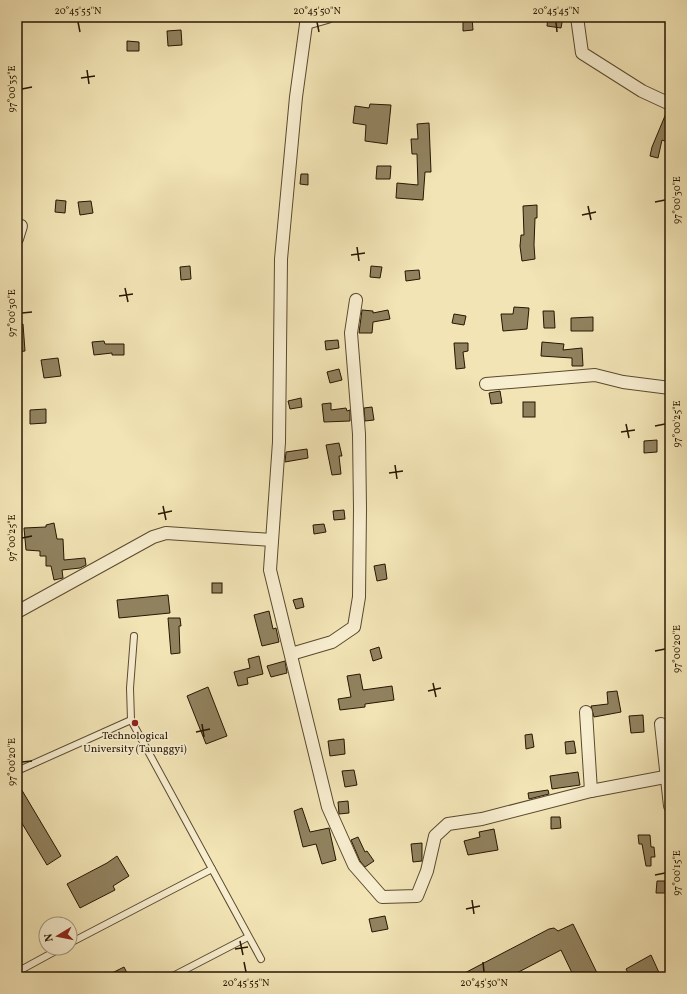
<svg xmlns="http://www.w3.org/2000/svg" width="687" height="994" viewBox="0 0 687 994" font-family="Vollkorn,serif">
  <rect width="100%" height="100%" fill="#f2e4b5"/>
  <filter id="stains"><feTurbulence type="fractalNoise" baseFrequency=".005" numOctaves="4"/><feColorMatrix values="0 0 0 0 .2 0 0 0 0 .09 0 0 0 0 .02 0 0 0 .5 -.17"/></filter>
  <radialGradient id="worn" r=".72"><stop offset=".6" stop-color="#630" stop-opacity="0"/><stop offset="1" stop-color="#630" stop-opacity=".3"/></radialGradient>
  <!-- building -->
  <g fill="#91825f" stroke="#271701">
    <path d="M548 17H563L561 28 547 26Z"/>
    <path d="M463 18H472L473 30 463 31Z"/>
    <path d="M181 30 182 45 168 46 167 31Z"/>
    <path d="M127 41 139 42V51H127Z"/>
    <path d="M370 104 391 105 387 144 365 141 366 125 353 123 355 106 369 108Z"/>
    <path d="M667 111H670V134L667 142 662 140 658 158 650 156 652 147Z"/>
    <path d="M429 123 431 172H425L423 200 396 198 397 183 418 185 417 154H412L411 139H418L417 124Z"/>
    <path d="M377 166H391L390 179H376Z"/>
    <path d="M301 174H308V185L300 184Z"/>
    <path d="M56 200 66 201 65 213 55 212Z"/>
    <path d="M91 201 93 213 80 215 78 202Z"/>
    <path d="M537 205V218H535L534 245 535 259 522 261 520 246 521 235H524L523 206Z"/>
    <path d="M190 266 191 279 181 280 180 267Z"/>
    <path d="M371 266 382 267 380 278 370 277Z"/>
    <path d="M419 270 420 279 406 281 405 271Z"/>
    <path d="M514 307 529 308 527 329 503 331 501 314H513Z"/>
    <path d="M362 310 373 311V313L388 310 390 319 373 322 372 333H359Z"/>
    <path d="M543 311H554L555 328H544Z"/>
    <path d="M454 314 466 316 464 325 452 323Z"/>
    <path d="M593 317V331H571V318Z"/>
    <path d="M17 324H23L25 351 17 352Z"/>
    <path d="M338 340 339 348 326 350 325 341Z"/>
    <path d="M104 341 105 344H124V355H112V353L94 355 92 342Z"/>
    <path d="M542 342 564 344 563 350 582 348 583 366H572V358L541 356Z"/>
    <path d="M454 343H468V351L463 352 465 368 456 369Z"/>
    <path d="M58 358 61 376 44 378 41 360Z"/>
    <path d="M339 369 342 380 330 383 327 372Z"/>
    <path d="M500 391 502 403 491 404 489 393Z"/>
    <path d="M301 398 302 407 290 409 288 401Z"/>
    <rect x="523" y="402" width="12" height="15"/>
    <path d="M331 403V410L346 408 347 411 350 410V421L324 422 322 404Z"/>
    <path d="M372 407 374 420 365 421 364 408Z"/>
    <path d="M46 409V423L30 424V410Z"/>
    <path d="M657 440V452L644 453V441Z"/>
    <path d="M339 443 342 456H339L341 474 332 475 326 445Z"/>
    <path d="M307 449 308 458 285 462 286 452Z"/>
    <path d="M344 510 345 519 334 520 333 511Z"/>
    <path d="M54 523 57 539H63L64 560 85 558 86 565 80 568 62 570 63 578 54 580 51 566H46V556H40V551L26 550 24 528 46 527V525Z"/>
    <path d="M324 524 326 532 314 534 313 525Z"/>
    <path d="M385 564 387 579 377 581 374 566Z"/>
    <rect x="212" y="583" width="10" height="10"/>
    <path d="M168 595 170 613 119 618 117 600Z"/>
    <path d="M302 598 304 607 296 609 293 600Z"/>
    <path d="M269 611 273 629 276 628 279 642 262 646 254 615Z"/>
    <path d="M168 618H180L181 626H179L180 653 171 654Z"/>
    <path d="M379 647 382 658 373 661 370 650Z"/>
    <path d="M259 656 263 674 247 678 248 684 238 686 234 672 250 668 248 659Z"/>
    <path d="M285 661 287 673 271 677 267 666Z"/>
    <path d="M360 674 363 690 392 686 394 700 365 704V707L340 710 338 699 351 697 347 676Z"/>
    <path d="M208 687 227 736 206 744 187 696Z"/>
    <path d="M617 691 621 712 594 717 591 706 608 704 607 692Z"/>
    <path d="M643 715 644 732 631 733 629 716Z"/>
    <path d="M532 734 534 747 526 749 525 735Z"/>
    <path d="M344 739 345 754 330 756 328 741Z"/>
    <path d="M574 741 576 753 566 754 565 742Z"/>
    <path d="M354 770 357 785 345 787 342 771Z"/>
    <path d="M578 772 580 785 552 789 550 776Z"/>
    <path d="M17 782 61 856 47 865 17 815Z"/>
    <path d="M548 790 549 794 529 799 528 793Z"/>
    <path d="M348 801 349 813 339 814 338 802Z"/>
    <path d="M302 808 310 832 329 828 336 860 322 864 316 844 303 847 294 811Z"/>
    <path d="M551 817H560L561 828 551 829Z"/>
    <path d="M494 829 498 850 468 855 464 841 480 837 479 832Z"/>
    <path d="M638 835H650L651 847H654L655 857H651V866H646L642 844H639Z"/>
    <path d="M358 837 365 852 367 851 374 861 365 867 360 861 351 840Z"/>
    <path d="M422 843V861L413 862 411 844Z"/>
    <path d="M117 856 129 876 113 886 115 890 80 908 67 884 107 863Z"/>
    <path d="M657 881H665V893H656Z"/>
    <path d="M385 916 388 929 372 932 369 919Z"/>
    <path d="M573 924 599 977H574L561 950 509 977H457L549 929 554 928 558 931Z"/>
    <path d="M651 955 661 977H630L626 969Z"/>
    <path d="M124 967 129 977H104Z"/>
  </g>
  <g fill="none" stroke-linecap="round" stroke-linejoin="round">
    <!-- lane casing -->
    <g stroke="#5a4a2e" stroke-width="8">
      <g id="lane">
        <path d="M134 636 130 688 131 720 261 959"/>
        <path d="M17 771 131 720"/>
        <path d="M70 943 212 869"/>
        <path d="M17 972 61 948"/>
        <path d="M171 977 248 937"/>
      </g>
    </g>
    <!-- street casing -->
    <g stroke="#5a4a2e" stroke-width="14">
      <g id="street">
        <path d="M307 17 296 97 281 259 279 442 270 570 328 807 354 865 382 897 417 896 427 871 435 836 448 824 482 819 591 791 670 776"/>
        <path d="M577 17 582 53 642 91 670 104"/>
        <path d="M306 23 327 17"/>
        <path d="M17 239 21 226"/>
        <path d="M486 384 595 375 623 382 670 388"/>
        <path d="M17 612 153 537 166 533 272 540"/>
        <path d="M291 654 332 642 354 627 359 597 360 509 359 434 351 333 356 300"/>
        <path d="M586 712 591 791"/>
        <path d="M661 724 670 806"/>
      </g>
    </g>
    <!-- lane -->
    <use href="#lane" stroke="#f7edcf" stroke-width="6"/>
    <!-- street -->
    <use href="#street" stroke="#f7edcf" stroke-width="12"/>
  </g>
  <!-- ticks -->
  <path fill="none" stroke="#271701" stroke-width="1.5" d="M78 22 80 32M317 22 319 32M556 22 557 32M87 70 89 84M81 78 95 76M22 89 32 87M655 202 665 200M588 206 591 220M582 215 596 212M357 247 359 261M351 255 365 253M125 288 128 302M119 296 133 294M22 313 32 312M626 424 629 438M655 426 665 424M621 432 635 430M395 465 397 479M389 473 403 471M163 506 166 520M158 514 172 511M22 538 32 536M655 651 665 649M433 683 436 697M428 691 441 688M202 724 204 737M196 732 210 729M22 762 32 761M655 875 665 873M472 900 474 914M466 909 480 906M240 941 243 955M235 949 248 947M244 962 246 972M483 962 484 972"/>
  <!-- markers -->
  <circle fill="#8f2418" stroke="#f7edcf" stroke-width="1.5" cx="135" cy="723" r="4"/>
  <g text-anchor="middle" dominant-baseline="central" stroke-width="3.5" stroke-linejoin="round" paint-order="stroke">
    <!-- poi labels -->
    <g font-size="11" fill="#271701" stroke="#f7edcf">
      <text x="135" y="736">Technological<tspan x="135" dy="13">University (Taunggyi)</tspan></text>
    </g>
  </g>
  <!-- margin -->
  <rect width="687" height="994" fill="none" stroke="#f2e4b5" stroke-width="44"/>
  <!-- north arrow -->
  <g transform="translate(58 936) rotate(260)"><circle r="19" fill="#f7edcf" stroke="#a4977d"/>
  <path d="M0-3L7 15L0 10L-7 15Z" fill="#8f2418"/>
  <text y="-6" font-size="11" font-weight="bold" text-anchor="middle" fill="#271701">N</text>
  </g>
  <rect x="22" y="22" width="643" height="950" fill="none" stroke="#271701" stroke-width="1.5"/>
  <g font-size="10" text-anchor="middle" fill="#271701">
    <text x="78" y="14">20°45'55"N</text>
    <text x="317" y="14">20°45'50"N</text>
    <text x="556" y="14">20°45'45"N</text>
    <text transform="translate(11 89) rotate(-90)" y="4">97°00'35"E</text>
    <text transform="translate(676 200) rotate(-90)" y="4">97°00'30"E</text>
    <text transform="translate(11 313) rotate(-90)" y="4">97°00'30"E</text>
    <text transform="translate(676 424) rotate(-90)" y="4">97°00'25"E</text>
    <text transform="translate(11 538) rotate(-90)" y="4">97°00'25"E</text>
    <text transform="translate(676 649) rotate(-90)" y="4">97°00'20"E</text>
    <text transform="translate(11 762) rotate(-90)" y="4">97°00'20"E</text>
    <text transform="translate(676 873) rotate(-90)" y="4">97°00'15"E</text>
    <text x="246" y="986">20°45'55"N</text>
    <text x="484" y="986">20°45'50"N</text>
  </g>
  <rect width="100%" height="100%" filter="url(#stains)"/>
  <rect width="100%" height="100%" fill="url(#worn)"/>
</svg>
